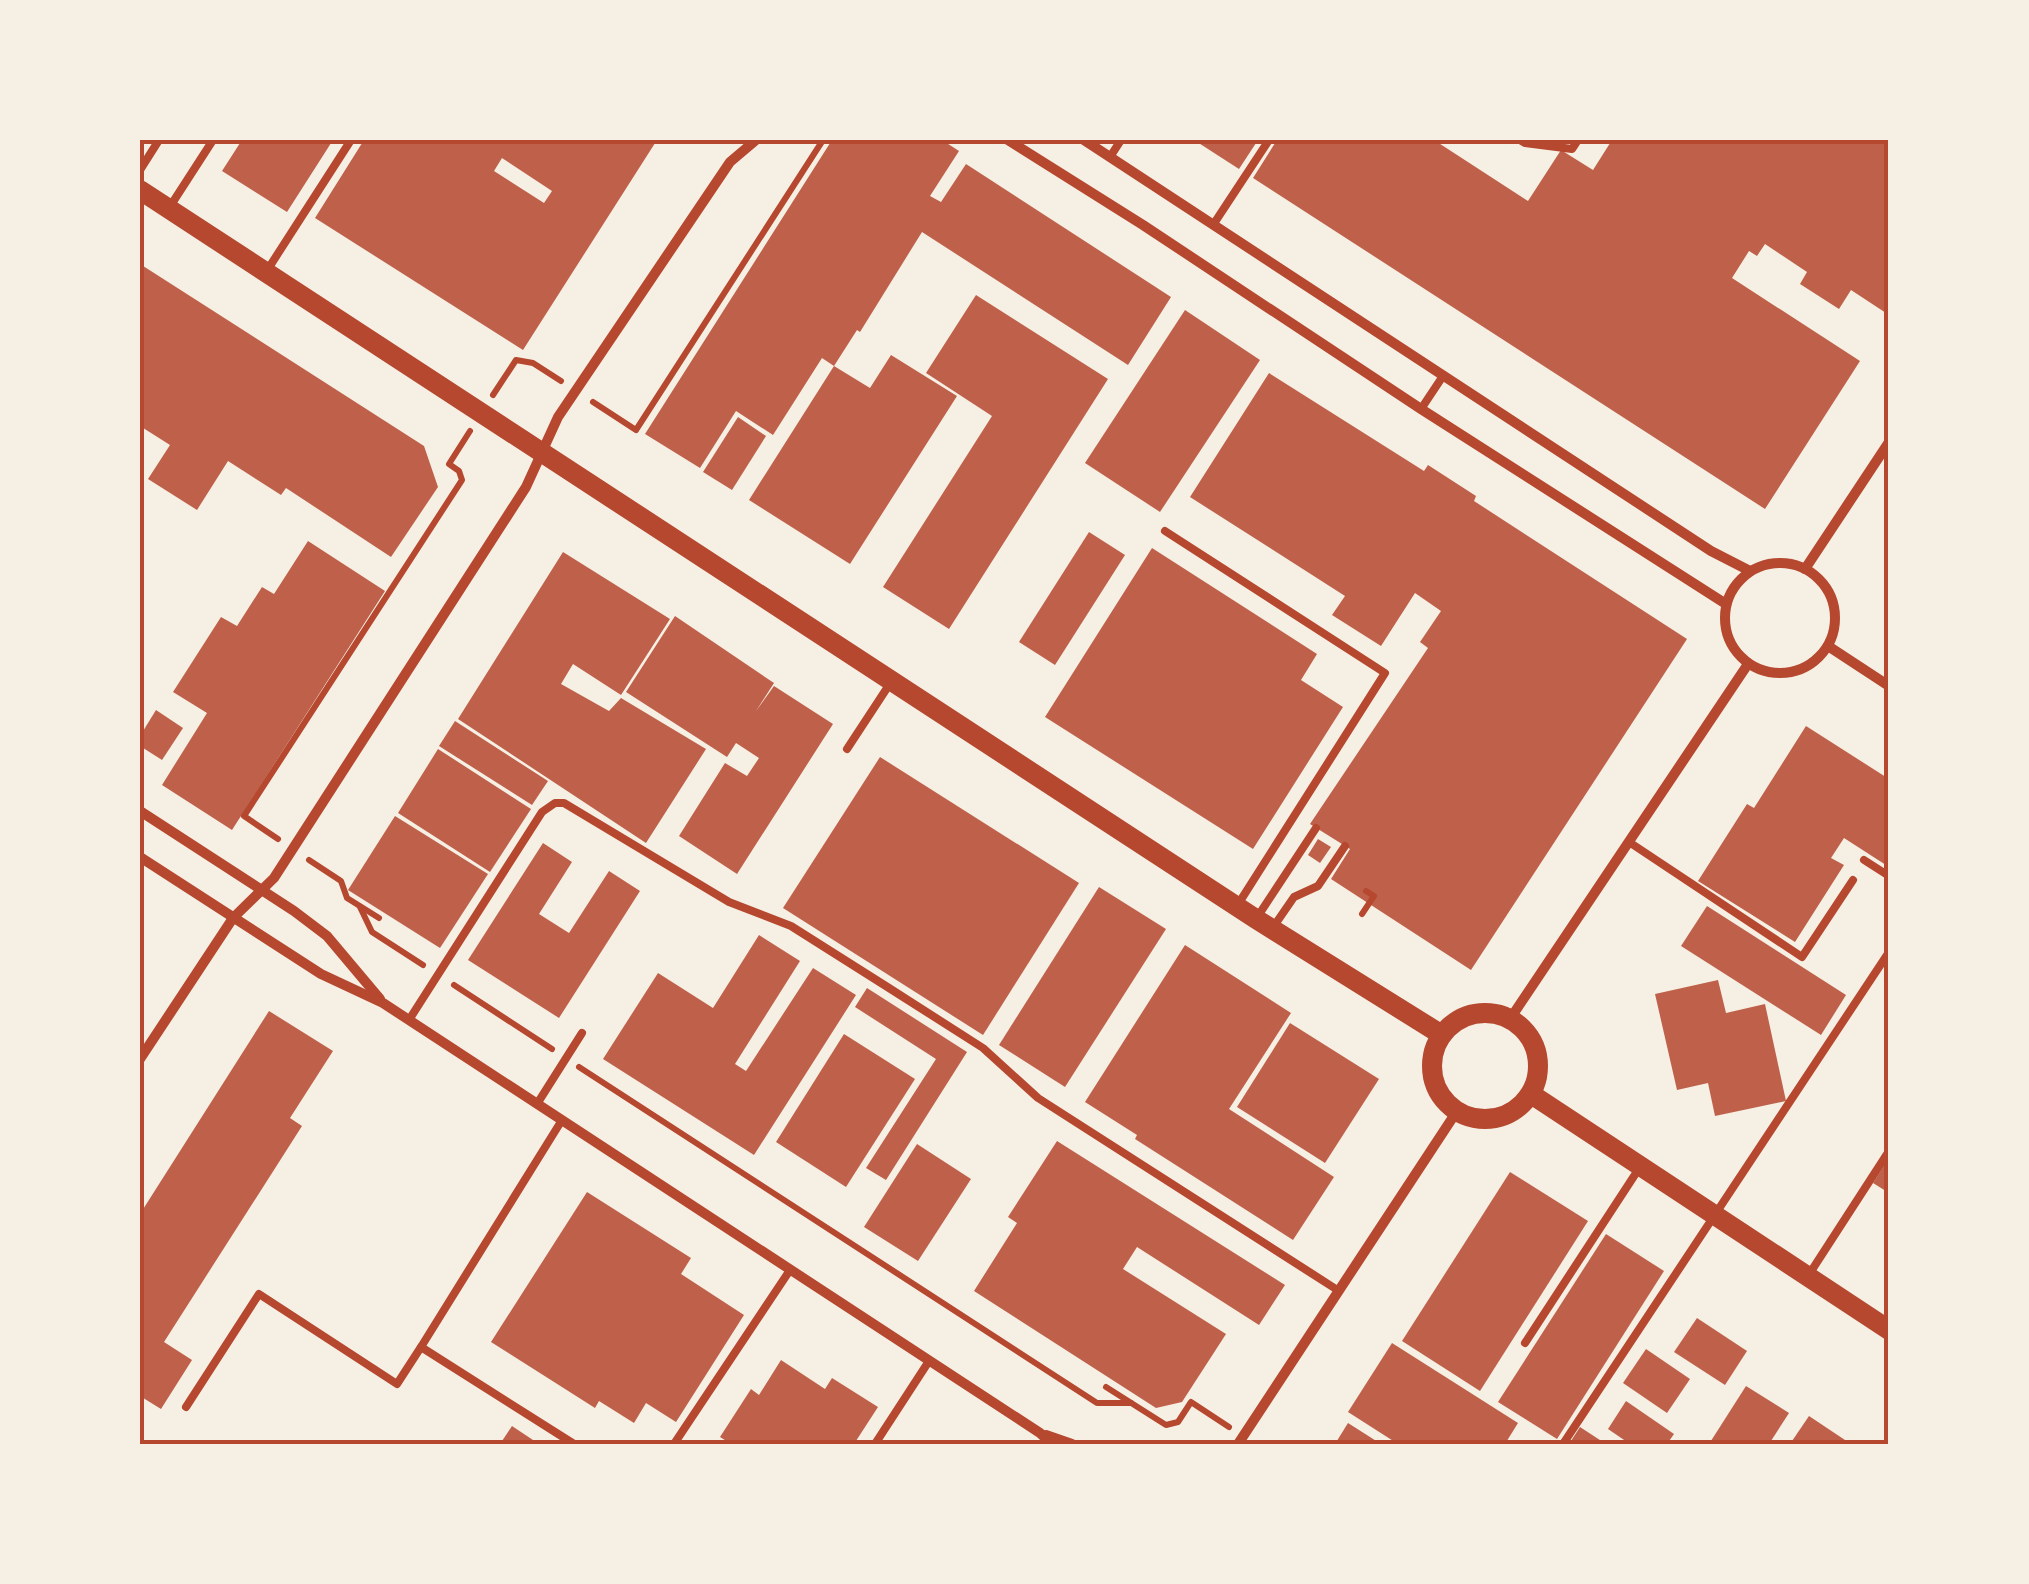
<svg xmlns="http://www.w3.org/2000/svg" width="2029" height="1584" viewBox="0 0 2029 1584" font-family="Poppins,sans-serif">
  <rect width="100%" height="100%" fill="#f6efe4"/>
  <!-- building -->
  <g fill="#bf614a" fill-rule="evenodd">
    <path d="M235 140H333L287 212 222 171 240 143Z"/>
    <path d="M364 140H657L523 350 315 218ZM502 158 552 191 544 203 494 171Z"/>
    <path d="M832 140H942L959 151 930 196 941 202 966 164 1171 297 1128 365 922 232 860 332 857 330 834 366 822 358 773 435 736 411 700 468 645 434Z"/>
    <path d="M1194 140H1258L1239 169Z"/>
    <path d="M1277 140H1434L1528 201 1561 150 1593 170 1612 140H1889V315L1851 290 1839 309 1800 284 1807 272 1765 244 1757 256 1749 251 1732 278 1860 361 1765 509 1253 178Z"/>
    <path d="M140 264 424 446 438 487 391 557 286 488 281 495 228 461 197 510 148 479 170 445 140 426Z"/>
    <path d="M976 295 1108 379 949 629 883 587 992 416 926 373Z"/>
    <path d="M1185 310 1260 360 1160 512 1085 463Z"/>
    <path d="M891 355 957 396 850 564 749 500 834 366 870 388Z"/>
    <path d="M1269 373 1424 471 1428 465 1476 496 1474 501 1687 639 1471 970 1331 879 1350 849 1310 824 1428 648 1420 642 1441 611 1415 593 1381 646 1332 615 1345 596 1190 497Z"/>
    <path d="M738 417 766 436 732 490 703 472Z"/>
    <path d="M1089 532 1125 555 1055 665 1019 642Z"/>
    <path d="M308 541 385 591 232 830 162 785 207 713 173 692 221 617 237 626 262 587 274 594Z"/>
    <path d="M1152 548 1317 654 1301 680 1343 707 1253 849 1045 717Z"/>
    <path d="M563 552 670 619 621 695 573 664 561 684 609 711 621 698 706 749 646 843 458 719Z"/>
    <path d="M675 616 774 683 756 711 774 686 833 724 737 874 679 836 725 763 747 776 759 758 736 743 727 757 626 692Z"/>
    <path d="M156 710 183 728 162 760 140 746V736Z"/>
    <path d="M455 721 548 781 532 805 439 746Z"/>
    <path d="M1806 726 1889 779V867L1844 838 1831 858 1844 865 1795 942 1698 881 1747 804 1754 808Z"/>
    <path d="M438 749 531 809 490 872 398 813Z"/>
    <path d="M880 757 1079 883 983 1035 783 908Z"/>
    <path d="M395 816 488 874 440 948 348 890Z"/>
    <path d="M1318 839 1331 847 1320 863 1308 855Z"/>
    <path d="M543 843 572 862 539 914 569 933 609 871 640 891 559 1018 468 960Z"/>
    <path d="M1099 887 1166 929 1065 1087 999 1045Z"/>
    <path d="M1707 906 1846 995 1821 1035 1681 946Z"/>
    <path d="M759 935 800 961 735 1064 746 1071 813 968 856 995 754 1155 603 1059 658 973 713 1008Z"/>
    <path d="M1185 945 1291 1013 1229 1109 1334 1177 1293 1240 1135 1139 1137 1135 1085 1102Z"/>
    <path d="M1718 980 1726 1013 1765 1004 1786 1101 1715 1116 1708 1083 1677 1090 1655 994Z"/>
    <path d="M867 988 967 1052 886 1180 866 1168 936 1059 855 1007Z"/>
    <path d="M269 1011 333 1051 290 1118 302 1126 164 1342 192 1360 161 1409 140 1396V1214Z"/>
    <path d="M1290 1023 1379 1079 1325 1163 1237 1107Z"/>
    <path d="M844 1034 915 1079 846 1187 776 1142Z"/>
    <path d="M1057 1141 1285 1285 1259 1325 1137 1247 1123 1269 1226 1334 1182 1402 1156 1408 974 1291 1017 1223 1008 1217Z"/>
    <path d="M917 1144 971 1179 918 1261 864 1227Z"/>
    <path d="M1889 1158V1193L1873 1183Z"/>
    <path d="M1510 1172 1588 1221 1480 1391 1402 1341Z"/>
    <path d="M587 1192 691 1258 681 1274 744 1315 676 1422 646 1403 634 1423 599 1401 595 1408 491 1342Z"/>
    <path d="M1606 1234 1664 1271 1557 1439 1498 1402Z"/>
    <path d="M1697 1318 1747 1351 1725 1385 1674 1352Z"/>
    <path d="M1392 1343 1518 1423 1505 1444H1398L1348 1412Z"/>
    <path d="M1646 1349 1690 1379 1667 1413 1623 1383Z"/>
    <path d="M781 1360 825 1389 832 1378 878 1407 854 1444H727L728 1442 720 1437 751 1389 759 1395Z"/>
    <path d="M1746 1386 1789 1413 1769 1444H1709Z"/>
    <path d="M1626 1401 1674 1434 1667 1444H1630L1608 1429Z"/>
    <path d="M1809 1416 1851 1444H1790Z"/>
    <path d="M1348 1423 1381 1444H1335Z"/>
    <path d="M512 1426 539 1444H500Z"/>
    <path d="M1580 1427 1606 1444H1569Z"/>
  </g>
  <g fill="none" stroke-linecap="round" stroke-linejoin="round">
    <!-- path -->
    <g stroke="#b5482f" stroke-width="6">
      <path d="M493 395 516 360 533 363 561 381"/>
      <path d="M593 402 636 430 823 140"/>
      <path d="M278 839 244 816 462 480 459 471 449 464 470 431"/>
      <path d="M309 860 341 881 347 898 379 918"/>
      <path d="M360 907 372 932 423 965"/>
      <path d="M1362 914 1374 896 1366 891"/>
      <path d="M454 985 552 1049"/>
      <path d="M579 1067 1097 1403H1131"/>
      <path d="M1106 1387 1166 1425 1178 1422 1191 1402 1229 1427"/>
    </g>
    <!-- service -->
    <g stroke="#b5482f" stroke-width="8">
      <path d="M1520 140 1525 143 1572 149 1578 140"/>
      <path d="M1110 157 1121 140"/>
      <path d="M140 170 159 140"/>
      <path d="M171 205 213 140"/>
      <path d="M1213 225 1269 140"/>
      <path d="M268 269 351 140"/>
      <path d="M1421 409 1443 376"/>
      <path d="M1165 531 1385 673 1237 906"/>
      <path d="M847 749 891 682"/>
      <path d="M1629 842 1802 957 1853 880"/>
      <path d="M1864 860 1889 876"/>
      <path d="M1256 919 1316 828"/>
      <path d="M1274 926 1294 897 1318 886 1345 846"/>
      <path d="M409 1020 542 812 555 803H564L729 902 791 926 889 988 983 1048 1038 1098 1339 1291"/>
      <path d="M537 1104 582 1033"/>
      <path d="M562 1120 421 1347 574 1444"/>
      <path d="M1810 1273 1889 1151"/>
      <path d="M1525 1343 1638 1170"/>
      <path d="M186 1407 259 1294 397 1384 421 1347"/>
      <path d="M674 1444 790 1270"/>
      <path d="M875 1444 929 1361"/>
      <path d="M1563 1444 1889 952"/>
    </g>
    <!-- minor -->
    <g stroke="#b5482f" stroke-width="10">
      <path d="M1008 140 1143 225 1421 409 1726 604"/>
      <path d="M1084 140 1711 551 1750 571"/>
      <circle cx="1780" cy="618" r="55"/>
      <path d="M1805 569 1889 442"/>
      <path d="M1828 646 1889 686"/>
      <path d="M140 811 294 911 327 936 380 999"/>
      <path d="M140 857 321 974 383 1003 1040 1433 1052 1444"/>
      <path d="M1510 1019 1748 664"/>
      <path d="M140 1059 233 918 274 878 526 487 558 417 730 162 756 140"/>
      <path d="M1046 1435 1072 1444"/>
      <path d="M1238 1444 1457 1111"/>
    </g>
    <!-- secondary -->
    <g stroke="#b5482f" stroke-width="20">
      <path d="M140 190 1256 919 1442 1035"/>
      <circle cx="1485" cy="1066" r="53"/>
      <path d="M1531 1094 1889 1330"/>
    </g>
  </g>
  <!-- border -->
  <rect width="2029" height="1584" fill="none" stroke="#f6efe4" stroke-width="285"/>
  <rect x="142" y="142" width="1744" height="1300" fill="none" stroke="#b5482f" stroke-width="4"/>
</svg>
